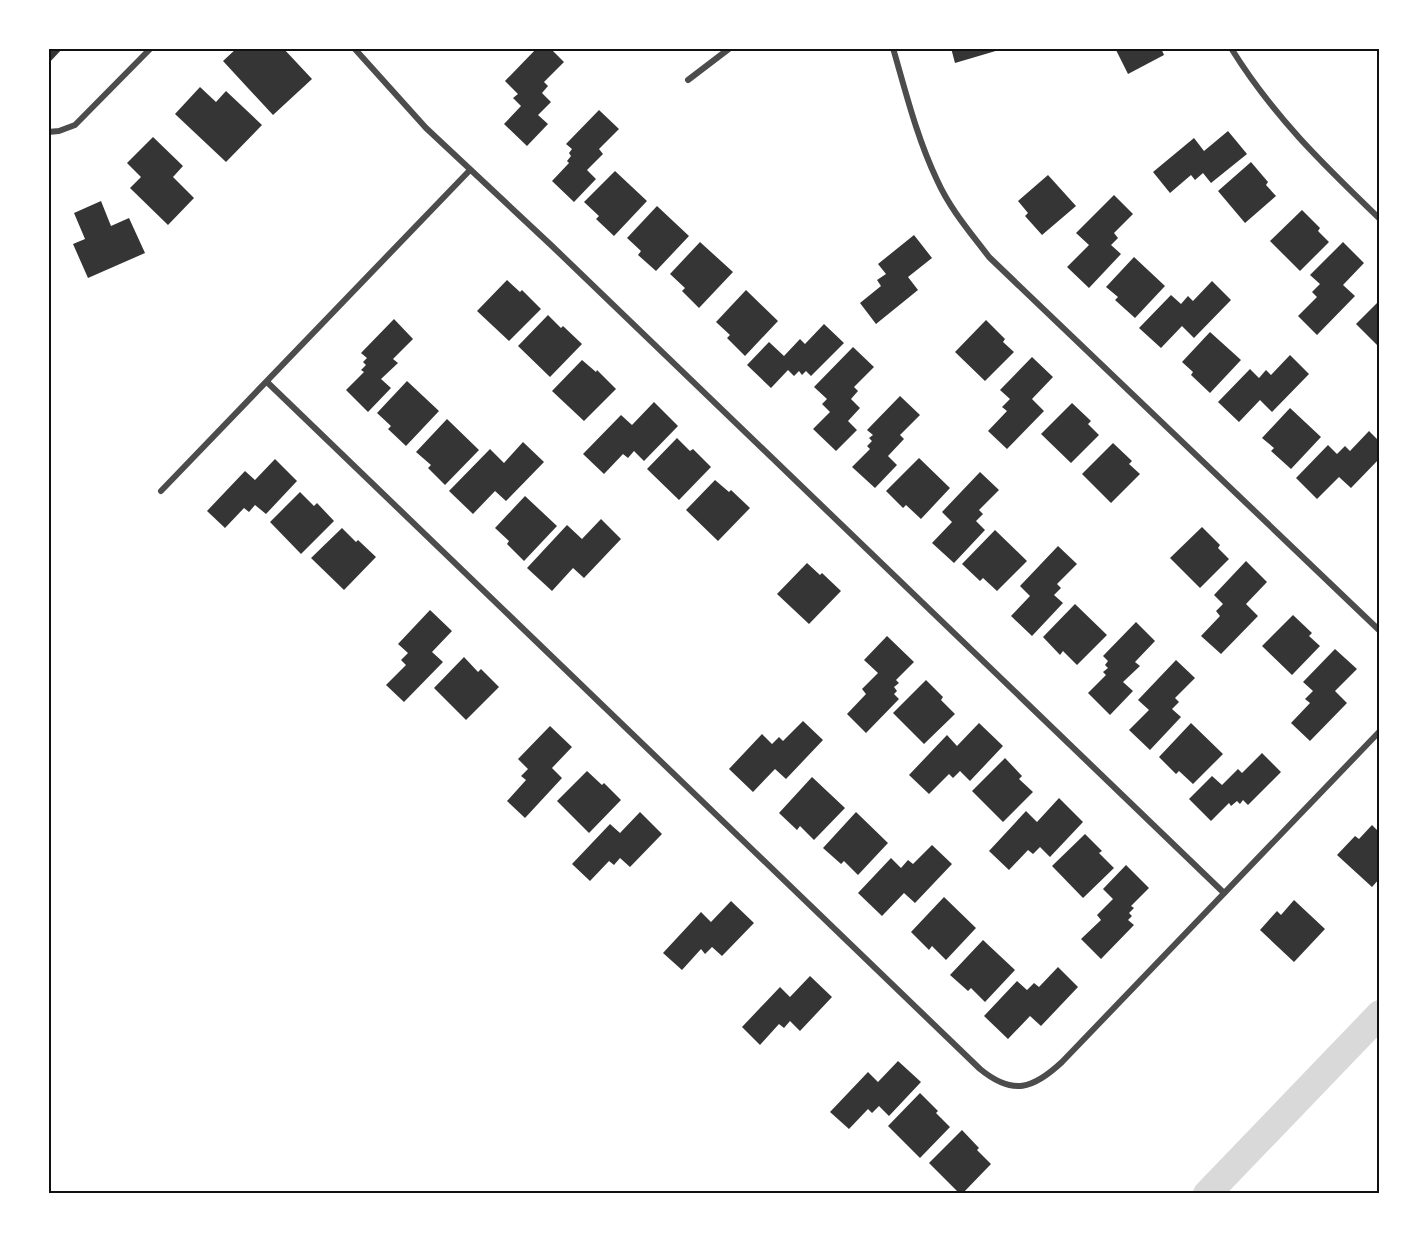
<svg xmlns="http://www.w3.org/2000/svg" width="1428" height="1242" viewBox="0 0 1428 1242" font-family="Ubuntu,sans-serif">
  <rect width="100%" height="100%" fill="#fff"/>
  <g fill="none" stroke-linecap="round" stroke-linejoin="round">
    <!-- canal -->
    <path stroke="#d9d9d9" stroke-width="28" d="M1207 1194 1380 1014"/>
  </g>
  <!-- building -->
  <g fill="#353535">
    <path d="M48 48H63L48 64Z"/>
    <path d="M237 48H262L265 51 268 48H283L312 79 273 115 223 61Z"/>
    <path d="M537 48H550L564 62 544 82 548 86 542 93 551 102 538 115 548 124 527 146 504 124 521 106 513 98 518 94 505 81Z"/>
    <path d="M951 48H998L999 50 955 63Z"/>
    <path d="M1115 48H1161L1164 55 1128 74Z"/>
    <path d="M200 87 216 102 226 91 262 125 226 162 175 114Z"/>
    <path d="M599 110 619 129 599 149 603 154 587 170 596 179 574 202 552 181 569 163 567 161 571 156 569 153 572 149 566 144Z"/>
    <path d="M1228 131 1247 154 1211 183 1203 173 1195 180 1191 175 1170 193 1153 172 1194 138 1204 151Z"/>
    <path d="M153 137 183 166 173 177 194 198 168 225 130 188 141 177 127 163Z"/>
    <path d="M1251 162 1268 182 1266 185 1276 196 1245 223 1218 191Z"/>
    <path d="M615 171 647 201 614 236 596 219 599 216 584 202Z"/>
    <path d="M1048 175 1076 206 1042 235 1025 216 1028 213 1018 201Z"/>
    <path d="M1114 195 1133 214 1114 233 1118 238 1111 245 1121 254 1089 288 1067 267 1089 245 1076 233Z"/>
    <path d="M101 201 111 226 129 218 145 253 88 278 73 244 85 239 74 213Z"/>
    <path d="M657 206 689 236 656 271 638 255 641 251 627 238Z"/>
    <path d="M1302 210 1320 228 1318 231 1329 242 1300 271 1270 241Z"/>
    <path d="M914 235 932 258 908 277 918 290 876 324 860 303 881 286 877 280 886 274 878 264Z"/>
    <path d="M700 242 733 272 699 308 682 291 685 288 670 274Z"/>
    <path d="M1343 242 1364 263 1343 285 1355 296 1317 335 1298 316 1317 297 1312 292 1320 284 1310 275Z"/>
    <path d="M1134 257 1165 286 1135 318 1115 300 1118 297 1106 287Z"/>
    <path d="M507 280 520 292 522 290 541 309 509 341 477 311Z"/>
    <path d="M1212 281 1231 300 1194 338 1182 326 1161 348 1139 328 1171 295 1181 304 1188 296 1193 301Z"/>
    <path d="M746 290 778 321 745 356 727 338 730 335 716 322Z"/>
    <path d="M1380 300V348L1356 324Z"/>
    <path d="M548 315 561 328 563 326 582 344 550 377 518 346Z"/>
    <path d="M394 319 413 339 393 359 398 363 381 379 391 388 368 412 346 390 364 372 361 370 366 365 363 362 367 358 361 353Z"/>
    <path d="M986 320 1005 339 1003 342 1014 352 985 381 955 352Z"/>
    <path d="M824 324 844 343 811 376 806 371 802 375 799 371 794 376 788 370 771 388 747 365 769 342 784 356 800 339 805 344Z"/>
    <path d="M1210 332 1241 360 1210 393 1191 375 1193 372 1182 362Z"/>
    <path d="M853 347 874 367 854 387 858 391 851 399 860 408 848 421 857 430 836 451 813 429 830 412 822 404 827 399 814 387Z"/>
    <path d="M1290 355 1309 374 1272 412 1260 400 1239 422 1218 402 1250 369 1259 378 1266 370 1271 375Z"/>
    <path d="M1032 357 1053 377 1032 399 1044 411 1007 449 988 431 1007 411 1002 407 1010 399 1000 390Z"/>
    <path d="M582 360 596 372 597 370 616 389 584 421 552 391Z"/>
    <path d="M407 381 439 411 406 446 388 429 391 426 377 413Z"/>
    <path d="M900 396 920 415 900 435 904 439 888 456 897 465 875 488 852 467 870 449 867 446 872 441 869 438 873 435 867 430Z"/>
    <path d="M654 402 678 426 644 461 634 451 628 458 623 454 604 474 583 454 621 415 632 425Z"/>
    <path d="M1072 403 1091 421 1088 424 1099 435 1071 463 1041 434Z"/>
    <path d="M1290 408 1321 437 1291 469 1271 451 1274 448 1262 438Z"/>
    <path d="M447 419 479 450 445 485 428 468 431 465 416 452Z"/>
    <path d="M1369 431 1380 442V458L1351 488 1339 477 1317 499 1296 478 1328 445 1337 454 1345 446 1350 451Z"/>
    <path d="M677 438 690 451 693 449 711 467 679 500 647 469Z"/>
    <path d="M523 442 544 462 506 501 495 491 473 514 449 491 490 449 504 463Z"/>
    <path d="M1113 443 1132 461 1129 464 1140 474 1111 503 1082 474Z"/>
    <path d="M919 458 950 488 921 519 906 505 903 508 886 491Z"/>
    <path d="M275 459 297 481 266 514 255 505 249 512 244 508 225 528 207 511 245 471 255 480Z"/>
    <path d="M980 472 999 490 979 510 983 514 976 521 985 530 954 563 932 543 952 522 942 512Z"/>
    <path d="M715 480 729 492 731 490 750 508 718 541 686 510Z"/>
    <path d="M300 492 314 506 317 503 334 521 301 554 270 522Z"/>
    <path d="M525 496 557 526 524 561 507 544 509 541 495 528Z"/>
    <path d="M601 519 621 539 584 578 573 568 552 591 527 568 567 525 582 539Z"/>
    <path d="M1202 527 1220 545 1218 548 1229 559 1200 588 1170 558Z"/>
    <path d="M342 528 356 542 358 540 376 557 344 590 311 558Z"/>
    <path d="M995 530 1027 561 997 591 983 578 980 581 962 564Z"/>
    <path d="M1058 546 1077 564 1057 584 1061 588 1054 595 1063 603 1032 636 1011 616 1030 596 1020 586Z"/>
    <path d="M1246 561 1267 582 1246 604 1258 616 1221 654 1201 636 1220 616 1216 611 1223 604 1214 595Z"/>
    <path d="M807 563 820 575 822 573 841 591 809 624 777 594Z"/>
    <path d="M1075 604 1107 635 1077 665 1063 651 1060 655 1043 637Z"/>
    <path d="M430 610 452 631 432 652 443 662 404 702 386 685 406 665 401 660 408 653 398 644Z"/>
    <path d="M1293 615 1312 633 1309 636 1320 646 1292 675 1262 646Z"/>
    <path d="M1136 622 1155 641 1135 662 1140 666 1123 682 1133 691 1110 715 1088 693 1106 675 1103 672 1108 668 1105 665 1108 661 1103 656Z"/>
    <path d="M887 636 914 662 896 680 899 683 894 687 897 691 894 694 899 699 866 733 847 714 866 694 862 689 878 673 864 660Z"/>
    <path d="M1335 649 1357 669 1335 691 1347 703 1310 741 1291 723 1310 703 1305 699 1313 691 1303 682Z"/>
    <path d="M464 657 478 672 481 669 499 687 466 720 434 688Z"/>
    <path d="M1176 660 1195 678 1175 698 1179 702 1172 709 1181 717 1150 750 1129 730 1149 710 1138 700Z"/>
    <path d="M926 680 943 697 941 700 955 714 924 744 893 713Z"/>
    <path d="M803 721 823 740 786 779 775 769 753 792 729 769 762 734 772 744 779 737 783 741Z"/>
    <path d="M979 723 1003 746 970 781 960 771 953 778 949 774 929 794 909 775 947 735 957 746Z"/>
    <path d="M1191 723 1223 754 1193 784 1179 771 1176 774 1159 757Z"/>
    <path d="M550 726 572 747 552 768 562 778 525 818 507 801 526 780 521 776 528 769 518 759Z"/>
    <path d="M1262 753 1281 772 1248 805 1243 800 1240 804 1237 801 1231 806 1229 803 1211 821 1189 799 1212 776 1222 785 1238 769 1242 773Z"/>
    <path d="M1005 758 1022 776 1019 779 1033 792 1003 822 972 791Z"/>
    <path d="M587 771 602 785 604 783 621 800 589 833 557 801Z"/>
    <path d="M812 777 845 808 814 840 800 826 797 830 779 813Z"/>
    <path d="M1059 798 1083 822 1050 857 1040 847 1033 854 1028 850 1009 870 989 851 1026 811 1037 822Z"/>
    <path d="M640 812 662 834 630 867 620 858 614 865 609 861 590 881 572 864 610 824 620 833Z"/>
    <path d="M856 812 888 843 858 875 844 861 841 864 823 848Z"/>
    <path d="M1372 825 1380 833V878L1372 887 1337 855 1355 836 1359 839Z"/>
    <path d="M1085 834 1102 851 1099 853 1114 868 1083 898 1052 866Z"/>
    <path d="M932 845 952 864 915 903 904 893 882 916 858 893 891 858 901 868 908 860 913 864Z"/>
    <path d="M1126 865 1149 888 1131 906 1134 908 1129 913 1132 916 1128 920 1134 925 1101 959 1081 939 1101 920 1097 915 1113 899 1103 889Z"/>
    <path d="M944 897 976 928 946 960 932 946 929 950 911 932Z"/>
    <path d="M1294 900 1325 929 1294 962 1260 930 1277 911 1281 915Z"/>
    <path d="M731 901 754 923 722 956 712 947 705 954 701 949 682 970 663 953 701 912 711 922Z"/>
    <path d="M983 940 1015 970 985 1002 971 988 968 991 950 975Z"/>
    <path d="M1058 967 1078 987 1041 1026 1030 1016 1008 1039 984 1016 1017 981 1027 990 1034 983 1039 987Z"/>
    <path d="M810 976 832 997 800 1031 790 1021 784 1028 779 1024 760 1045 742 1027 780 987 790 997Z"/>
    <path d="M898 1061 921 1082 889 1116 879 1106 872 1113 868 1109 849 1129 830 1112 868 1072 878 1082Z"/>
    <path d="M920 1093 938 1111 936 1113 950 1127 920 1158 888 1126Z"/>
    <path d="M962 1130 979 1148 977 1150 991 1164 962 1194H960L929 1163Z"/>
  </g>
  <g fill="none" stroke-linecap="round" stroke-linejoin="round">
    <!-- minor -->
    <g stroke="#4c4c4c" stroke-width="6">
      <path d="M354 48 426 128 552 246 1224 893"/>
      <path d="M893 48C906 93 917 138 937 180 950 209 970 232 989 257L1380 631"/>
      <path d="M1231 48C1273 116 1323 164 1380 219"/>
      <path d="M688 80 730 48"/>
      <path d="M48 132 59 131 75 125 151 48"/>
      <path d="M267 382 980 1069C1013 1096 1033 1089 1062 1062L1380 731"/>
      <path d="M161 491 470 170"/>
    </g>
  </g>
  <!-- border -->
  <rect width="1428" height="1242" fill="none" stroke="#ffffff" stroke-width="99"/>
  <rect x="50" y="50" width="1328" height="1142" fill="none" stroke="#111" stroke-width="2"/>
</svg>
